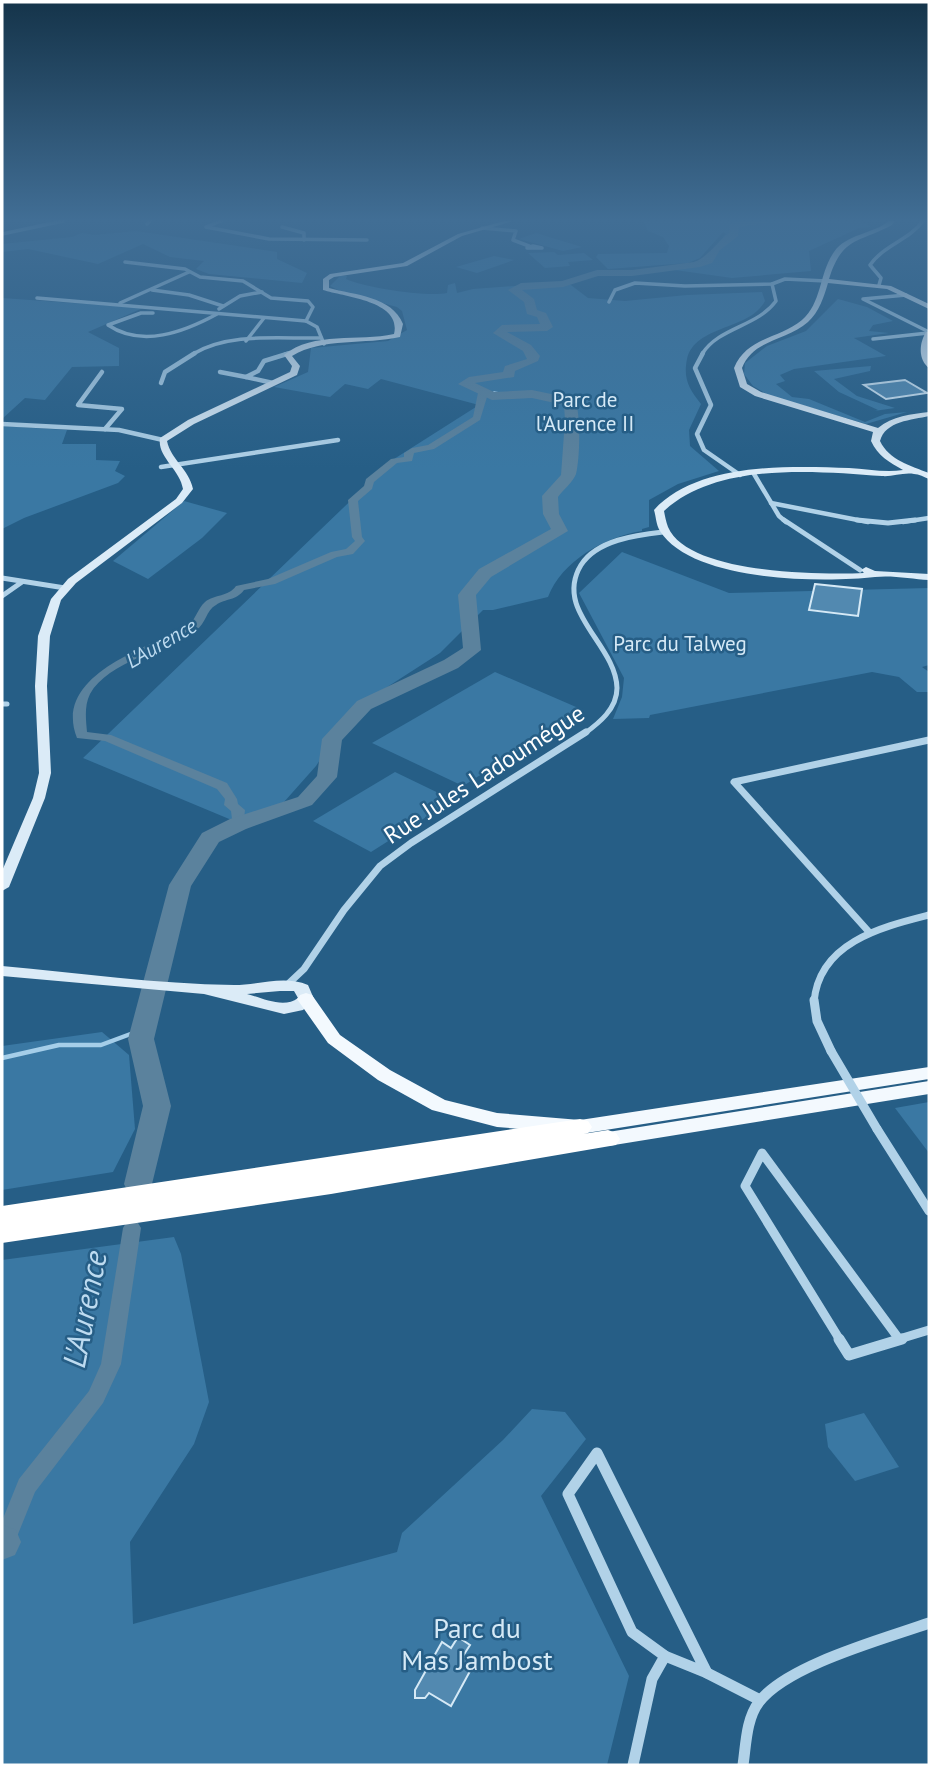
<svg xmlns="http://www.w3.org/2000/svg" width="931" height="1767" viewBox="0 0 931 1767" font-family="'PT Sans',sans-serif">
  <rect width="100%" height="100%" fill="#265e86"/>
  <!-- green -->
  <g fill="#3a78a3">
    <path d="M643 221H861L871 227 859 228 809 251 811 271 732 278 668 269 705 259 726 234 723 232 700 258 688 263 608 269 596 257 598 254 667 253 669 246 663 237 648 231Z"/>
    <path d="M136 231 277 252V259L307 273 302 283 209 274 196 269 204 261 170 257 143 244 98 264 28 249 2 252V244L72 237 82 233 94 235Z"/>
    <path d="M536 233 582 247 563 251 519 239Z"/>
    <path d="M554 252 558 255 584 253 593 260 568 262 570 266 545 268 528 253Z"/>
    <path d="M494 256 514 260 477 273 456 267Z"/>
    <path d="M340 276H347L346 279C366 288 426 297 447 293L448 285 455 283 457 293 473 289 567 282 588 298 625 301 687 295 762 292 765 301C749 331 696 324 687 359 683 379 689 389 701 404L689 430 690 446 719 471 678 484 649 500V527L642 529V531C604 537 562 561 548 597L493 610H483L440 653 353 709 316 766 284 802 234 821 83 758 394 459 479 405 381 379 368 389 345 384 330 397 274 387 308 372 311 348 388 341 407 330 402 311 397 307 344 293 330 286Z"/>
    <path d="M2 298 143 308 88 332 119 348V366L72 367 45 400 25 398 2 419Z"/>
    <path d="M838 299 867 307 893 321 873 325 869 331 889 333 854 338 886 356 794 369 780 375 785 381 776 384 792 397 809 399 865 422 885 414 907 412 866 424 768 395 753 386 744 374 745 363 767 346 806 331Z"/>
    <path d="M871 366 870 371 834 379 857 396 895 408 874 411 878 410 839 392 814 371Z"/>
    <path d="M2 426 67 430 62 444H96V460L120 461 115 471 125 476 118 483 24 518 2 529Z"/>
    <path d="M184 501 227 513 202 538 148 579 113 561Z"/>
    <path d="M622 552 729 593 929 588V665L922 667 929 672V692H917L899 677 872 672 650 715 649 718 613 719 622 697 624 678 579 593Z"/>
    <path d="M495 672 583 710 463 786 372 743Z"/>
    <path d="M395 772 453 800 371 852 313 821Z"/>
    <path d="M102 1032 129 1055 135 1129 113 1172 2 1190V1046Z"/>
    <path d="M929 1102V1153L895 1108Z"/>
    <path d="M174 1237 181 1254 209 1402 194 1444 130 1542 133 1624 397 1552 402 1533 503 1440 532 1409 565 1412 586 1439 541 1496 629 1676 607 1765H2V1260Z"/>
    <path d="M864 1413 899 1467 855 1481 828 1447 825 1424Z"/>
  </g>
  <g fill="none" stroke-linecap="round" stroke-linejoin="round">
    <!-- stream-far1 -->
    <g stroke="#a5cee9" stroke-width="2">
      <path d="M476 389 484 390"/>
      <path d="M494 392 506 395"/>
    </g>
    <!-- stream -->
    <path stroke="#a5cee9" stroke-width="4.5" d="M2 1058 59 1045H101L144 1029"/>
    <!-- canal -->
    <g fill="#5b829d" fill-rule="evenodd">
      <path d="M482 391H485L487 397 480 420 434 449 414 453 412 461 397 463 374 482 372 489 358 501 362 537 365 541 353 554 337 557 275 584 244 590C236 601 226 598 216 605 206 610 206 624 196 630 167 651 108 661 90 694 84 706 86 720 87 732L111 735 227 783 237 799 238 804 245 810 243 827H233L231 811 224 805 225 799 217 789 105 741 77 738C52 675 147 648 187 627 196 620 197 609 205 602 215 594 228 597 236 586L268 579 331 552 346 549 355 541 352 537 348 500 364 486 366 479 391 459 404 457V453L412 448 428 445 473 417 478 393Z"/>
      <path d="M132 1221 138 1223 141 1228 121 1364 103 1403 35 1492 10 1554 2 1557V1521L19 1479 89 1391 101 1364 123 1228 126 1223Z"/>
    </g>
    <!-- river -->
    <g fill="#5b829d" fill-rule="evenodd">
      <path d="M745 221H777L739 227 738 236 720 250 712 263 700 267 632 276H598L563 287 522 290 534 299 537 310 546 313 553 327 547 331 507 332 531 345 540 356 538 361 515 371 514 377 475 383 494 392 532 390 575 399C581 415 580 457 576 474 573 482 563 490 558 497L559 514 568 531 491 577 476 595 481 650 458 668 371 709 342 740 337 777 312 805 246 829 219 842 191 886 154 1039 171 1106 152 1184 148 1192 138 1195 128 1192 124 1184 143 1106 128 1039 169 885 202 833 230 819 298 797 317 776 322 739 357 701 444 660 463 648 458 595 461 591 479 569 551 529 543 514 542 496 561 475 565 420 564 405 532 398 492 400 458 384 469 377 503 372 505 366 527 359 523 351 493 333 502 325 540 324 537 317 527 314 524 302 508 290 521 283 562 281 597 270H632L694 262C707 258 717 242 729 233L730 223Z"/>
      <path d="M3 1525 16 1530 21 1542 15 1555 2 1560Z"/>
    </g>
  </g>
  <!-- building -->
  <g fill="#5289b0" stroke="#d5e9f6" stroke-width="2">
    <path d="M905 380 927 393 886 399 864 385Z"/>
    <path d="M815 584 862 589 858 616 809 610Z"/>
    <path d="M458 1637 470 1645 463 1656 475 1662 451 1706 429 1693 425 1698H415V1690L442 1642 451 1648Z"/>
  </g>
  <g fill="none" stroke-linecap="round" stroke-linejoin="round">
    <!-- street-far5 -->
    <g stroke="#b1d2e8" stroke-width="3.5">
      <path d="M221 221 206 227 269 239 367 240"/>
      <path d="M147 224 150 221"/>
      <path d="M282 227 304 233V240"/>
      <path d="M482 228 516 231 513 240 529 246"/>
      <path d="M2 234 63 221"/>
      <path d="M533 246 542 248H527Z"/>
      <path d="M125 262 185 269 200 277 243 281 271 298 308 301 313 307 306 321"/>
      <path d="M879 285 881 278 870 265C884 245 909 240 923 221"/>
      <path d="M152 290 189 295 223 306"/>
      <path d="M906 295 863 299 929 332"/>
      <path d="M37 298 306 321 317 327 324 344"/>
      <path d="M609 302 615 290 635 283 685 286 772 284 785 279 826 281"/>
      <path d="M120 303 189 272"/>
      <path d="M219 309 240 296 262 292"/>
      <path d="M153 313H141L108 325C142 348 184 332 217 314"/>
      <path d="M873 339 928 333"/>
      <path d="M246 341 264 318"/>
      <path d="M193 354C229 332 280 339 321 338"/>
      <path d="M285 354 290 353"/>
      <path d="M702 354C719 327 757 327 776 301L772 284"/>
    </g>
    <!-- street-far4 -->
    <g stroke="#b1d2e8" stroke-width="4.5">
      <path d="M703 353 695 368 711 405 697 434 704 450 740 475"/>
      <path d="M102 372 78 405 122 409 105 429"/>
      <path d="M220 372 246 377"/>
      <path d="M161 383 165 372 195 353"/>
      <path d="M273 383 246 377 258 371 264 361 290 353"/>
      <path d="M2 424 119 430 163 440"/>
      <path d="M161 467 338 440"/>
      <path d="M754 474 779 516 786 522"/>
      <path d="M771 503 868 522"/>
      <path d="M903 522 929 518"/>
    </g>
    <!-- street-far3 -->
    <g stroke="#b1d2e8" stroke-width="5">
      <path d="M784 520 860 570"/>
      <path d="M857 520 888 523 915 520"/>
      <path d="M2 578 65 588"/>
      <path d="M2 596 22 582"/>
      <path d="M2 704H7"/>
      <path d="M584 734C599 723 617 709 617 688 616 644 553 611 581 565 597 540 636 535 663 532"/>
    </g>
    <!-- street-far2 -->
    <g stroke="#b1d2e8" stroke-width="7">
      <path d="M869 932 734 782 929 740"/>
      <path d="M287 985 304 969 344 910 380 866 411 843 586 732"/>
      <path d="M814 1002C819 942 882 927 929 915"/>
    </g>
    <!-- street-far1 -->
    <g stroke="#b1d2e8" stroke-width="9">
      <path d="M814 1000 817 1021 831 1051"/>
      <path d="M877 1129 929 1211"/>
      <path d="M840 1340 745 1186 762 1153 899 1339"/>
      <path d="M896 1340 929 1330"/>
    </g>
    <!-- street -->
    <g stroke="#b1d2e8" stroke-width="11">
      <path d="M839 1339 849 1355 902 1339"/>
      <path d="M597 1453 707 1673 665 1656 632 1632 568 1494Z"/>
      <path d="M707 1673 760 1700"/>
      <path d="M633 1765 652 1679 665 1656"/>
      <path d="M743 1765C746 1745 746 1719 759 1702 787 1665 884 1639 929 1623"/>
    </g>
    <!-- secondary -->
    <g fill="#dbebf7" fill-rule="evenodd">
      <path d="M504 221H513L462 236 407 266 334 277 329 280V288C354 295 392 296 403 324L400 337C365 345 323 337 292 356L300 366 297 375 194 424 167 441C171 460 189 469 193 489L182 503 76 583 61 600 50 636 47 686 51 773 45 798 9 887 2 891V871L33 798 39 773 35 686 38 636 51 599 68 579 176 499 183 489C180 469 157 457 160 438L188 420 290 372 292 366 284 355C313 331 359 342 394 334 402 301 345 297 323 290V279L330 274 403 263 458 234Z"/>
      <path d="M889 221H895L892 225C858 243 842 237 829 279L891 286 929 304V309L887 289 828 283C824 297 819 312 808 322 787 341 753 339 742 368L747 384 761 392 878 428C892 416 912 414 929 412V416C912 420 885 421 880 441 889 460 911 466 929 473V479C924 477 919 474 914 474 904 472 892 477 882 476 814 471 717 462 664 511 665 516 666 522 668 527 688 574 820 575 864 573L861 570 866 567 875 571 929 574V580C912 579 892 575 875 577 822 583 692 582 660 531 656 525 656 516 654 510 698 462 790 466 849 468 867 469 886 473 903 470 889 462 878 456 871 441L873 432 755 396 740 387 734 368C747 337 779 339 802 320 822 303 819 273 834 252 846 234 873 234 889 221Z"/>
      <path d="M926 332H929V368C918 360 919 343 926 332Z"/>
      <path d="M2 966C79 973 156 984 234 985 259 985 284 975 308 985L314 999 303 1010 284 1014 204 994 2 976ZM280 991H294L298 998C284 1009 262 998 247 994Z"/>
    </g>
    <!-- primary -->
    <g fill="#f3f9fe" fill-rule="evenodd">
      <path d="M306 993 312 995 340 1035 390 1070 445 1100 497 1113 580 1120 929 1067V1079L580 1134 497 1127 432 1110 378 1080 328 1043 297 999 300 995Z"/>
      <path d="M929 1081V1094L608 1146 601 1144 598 1139 601 1134 608 1132Z"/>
    </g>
    <!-- highway -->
    <path fill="#fff" fill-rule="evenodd" d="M580 1119 588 1121 592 1127 588 1133 583 1134 608 1130 616 1133 620 1139 616 1145 331 1194 2 1243V1206Z"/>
    <!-- street-bridge -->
    <path stroke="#b1d2e8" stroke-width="9" d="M831 1051 877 1129"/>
  </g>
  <!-- sky -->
  <linearGradient id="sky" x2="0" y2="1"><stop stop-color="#15344a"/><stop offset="0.47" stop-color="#416e95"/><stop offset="1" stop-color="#416e95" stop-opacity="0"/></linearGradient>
  <rect width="931" height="468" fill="url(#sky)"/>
  <g text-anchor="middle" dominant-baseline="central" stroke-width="5" stroke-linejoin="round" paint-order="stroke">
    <!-- far-park labels -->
    <g font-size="21" fill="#d5e9f6" stroke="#265e86">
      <text x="585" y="399">Parc de<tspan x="585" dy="24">l'Aurence II</tspan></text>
      <text x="680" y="643">Parc du Talweg</text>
    </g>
    <!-- far-water labels -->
    <g font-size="21" font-style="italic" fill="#bddbf0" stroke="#265e86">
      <text transform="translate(161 643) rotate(-30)">L'Aurence</text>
    </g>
    <!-- street labels -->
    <g font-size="24" fill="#fff" stroke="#265e86">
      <text transform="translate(484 774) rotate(-33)">Rue Jules Ladoumégue</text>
    </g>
    <!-- near-park labels -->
    <g font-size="28" fill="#d5e9f6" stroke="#265e86">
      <text x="477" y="1627">Parc du<tspan x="477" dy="32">Mas Jambost</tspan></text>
    </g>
    <!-- near-water labels -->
    <g font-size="32" font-style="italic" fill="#bddbf0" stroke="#265e86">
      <text transform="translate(84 1309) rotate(-79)">L'Aurence</text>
    </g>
  </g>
  <!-- border -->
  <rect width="931" height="1767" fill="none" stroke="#ffffff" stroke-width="7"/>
</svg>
